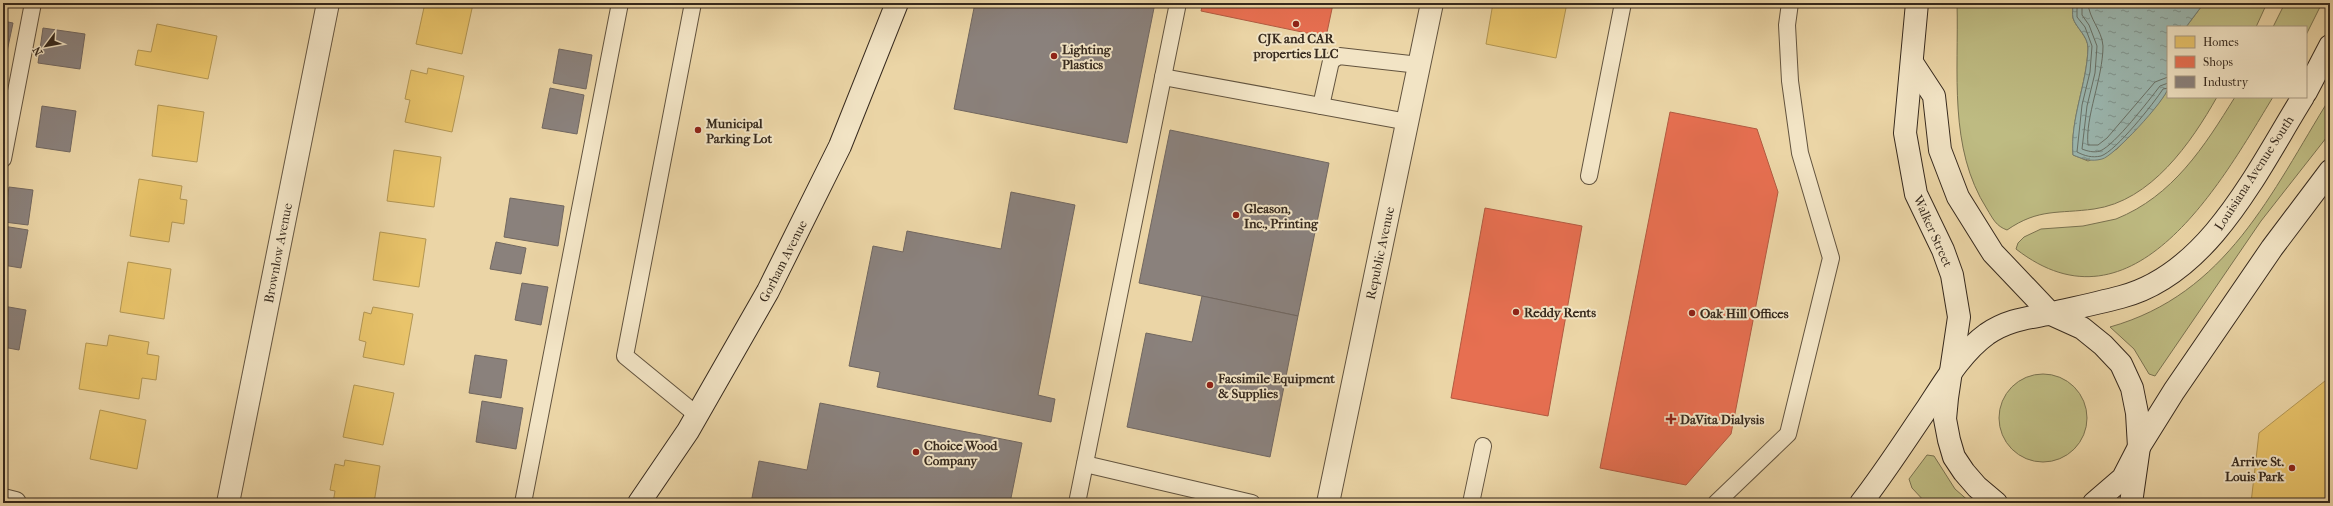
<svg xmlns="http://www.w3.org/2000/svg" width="2333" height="506" viewBox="0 0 2333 506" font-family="'IM FELL French Canon',serif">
  <defs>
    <pattern id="water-ripples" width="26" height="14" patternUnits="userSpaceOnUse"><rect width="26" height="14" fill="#9bb7b0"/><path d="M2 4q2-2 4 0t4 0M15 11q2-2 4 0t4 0" fill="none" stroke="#7f958f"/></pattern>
  </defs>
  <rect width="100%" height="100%" fill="#ebd5a6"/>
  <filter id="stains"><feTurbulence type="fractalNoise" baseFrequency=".005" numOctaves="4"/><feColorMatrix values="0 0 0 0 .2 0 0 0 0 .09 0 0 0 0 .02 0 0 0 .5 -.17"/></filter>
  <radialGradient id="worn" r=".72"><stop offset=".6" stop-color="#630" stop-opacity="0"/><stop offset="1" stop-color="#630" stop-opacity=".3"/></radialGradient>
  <!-- grass -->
  <g fill="#bebb82" stroke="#7a7250">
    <path d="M1957 3H2073C2073 7 2072 14 2073 18 2076 28 2088 36 2088 48 2087 84 2070 119 2073 155L2088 161 2117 149 2158 104 2168 90V97H2217C2191 143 2151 201 2094 209 2058 214 2039 208 2007 230 1996 226 1993 219 1987 209 1948 148 1959 72 1957 3Z"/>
    <path d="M2204 3H2267L2256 27H2186Z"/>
    <path d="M2285 3H2322L2306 35V27H2273Z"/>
    <path d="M2235 97H2273C2222 181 2134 341 2016 249L2018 243 2024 237 2041 229 2083 226 2116 219C2173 196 2204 147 2235 97Z"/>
    <path d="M2330 98V133L2261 221 2155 376 2149 374 2134 349 2110 327C2227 294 2271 193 2330 98Z"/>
    <circle cx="2043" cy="418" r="44"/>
    <path d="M1927 455 1934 456 1955 489 1971 503H1926L1912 488 1909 479Z"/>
  </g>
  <!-- water -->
  <path fill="url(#water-ripples)" stroke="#737e75" d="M2073 3H2204L2186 27H2168C2168 46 2171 69 2168 88 2166 100 2113 157 2102 159 2091 162 2083 159 2073 155 2070 119 2087 84 2088 48 2088 36 2076 28 2073 18 2072 14 2073 7 2073 3Z"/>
  <!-- homes -->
  <g fill="#e9c46a" stroke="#b39653">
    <path d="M425 3 473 4 462 54 416 44Z"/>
    <path d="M1493 3H1567L1556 58 1486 44Z"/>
    <path d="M157 24 217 36 208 79 135 65 138 50 151 52Z"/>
    <path d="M428 68 464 76 452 132 405 122 410 100 405 99 411 70 427 74Z"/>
    <path d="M158 105 204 112 197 162 152 156Z"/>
    <path d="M394 150 441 157 434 207 387 201Z"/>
    <path d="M139 179 182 186 180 199 187 200 184 224 172 222 169 242 130 236Z"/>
    <path d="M380 232 426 239 419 287 373 280Z"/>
    <path d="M128 262 171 269 164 319 120 312Z"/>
    <path d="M373 307 413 314 404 365 363 357 366 342 359 340 364 312 371 314Z"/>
    <path d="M109 335 149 342 147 354 159 356 156 380 142 378 139 399 79 389 86 343 107 346Z"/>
    <path d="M2330 377V503H2251L2259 433Z"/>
    <path d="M354 385 394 393 383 445 343 437Z"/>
    <path d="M100 410 146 420 137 469 90 459Z"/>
    <path d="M345 460 380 466 374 503H333L335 491 330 490 335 464 344 466Z"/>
  </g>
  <!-- shops -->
  <g fill="#e76f51" stroke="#b25a41">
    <path d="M1203 3H1330L1333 4 1326 37 1201 11Z"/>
    <path d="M1670 112 1757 129 1778 192 1731 434 1686 485 1600 468Z"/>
    <path d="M1485 208 1582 226 1548 416 1451 398Z"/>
  </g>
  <!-- industry -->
  <g fill="#8a817c" stroke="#716760">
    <path d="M975 3H1155L1127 143 954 109Z"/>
    <path d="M3 21 13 23 5 61 3 60Z"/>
    <path d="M43 28 85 34 80 69 38 63Z"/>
    <path d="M559 49 592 55 586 89 553 83Z"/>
    <path d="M550 88 584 95 577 134 542 128Z"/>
    <path d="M42 106 76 111 70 152 36 147Z"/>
    <path d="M1170 130 1329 163 1298 316 1139 283Z"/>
    <path d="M9 187 33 190 28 225 4 222Z"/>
    <path d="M1011 192 1075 205 1038 395 1055 399 1051 422 877 387 880 372 849 366 873 246 903 252 907 231 1001 249Z"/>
    <path d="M510 198 564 206 558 246 504 237Z"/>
    <path d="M3 226 28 230 21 268 3 265Z"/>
    <path d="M496 242 526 248 521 274 490 269Z"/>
    <path d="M522 283 548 287 541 325 515 320Z"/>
    <path d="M1202 296 1298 316 1270 457 1127 427 1146 333 1192 342Z"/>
    <path d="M3 306 26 310 19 350 3 347Z"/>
    <path d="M475 355 507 360 501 398 469 393Z"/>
    <path d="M482 401 523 408 516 449 476 442Z"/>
    <path d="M820 403 1022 443 1010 503H751L759 461 807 470Z"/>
  </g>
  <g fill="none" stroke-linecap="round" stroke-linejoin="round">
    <!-- shore -->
    <g stroke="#687066" stroke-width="1">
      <path d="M2077 3V17L2085 27 2092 46 2090 72 2082 105 2077 152C2085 156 2092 158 2101 156 2116 151 2154 103 2163 89L2168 88"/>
      <path d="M2082 3V15L2089 25 2097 46 2095 73 2087 106 2082 149C2087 151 2094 153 2100 151 2115 145 2149 100 2160 86L2168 83"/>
      <path d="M2088 3C2089 19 2102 30 2103 46 2103 78 2085 117 2088 145H2098L2107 138 2155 82 2168 77"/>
    </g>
    <!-- lane casing -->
    <g stroke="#63543f" stroke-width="18">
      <g id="lane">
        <path d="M693 3 625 356 697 415"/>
        <path d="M1163 77 1408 122"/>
        <path d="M1321 106 1331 61 1339 56 1419 65"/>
        <path d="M3 159 33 3"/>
        <path d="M1589 176 1623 3"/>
        <path d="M1085 464 1252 503"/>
        <path d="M523 503 620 3"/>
        <path d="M1077 503 1178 3"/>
        <path d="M1471 503 1483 446"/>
        <path d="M1716 503 1788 434 1831 258 1800 153 1790 81 1787 25 1790 3"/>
      </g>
    </g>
    <!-- street casing -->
    <g stroke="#63543f" stroke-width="24">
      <g id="street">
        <path d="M3 500 15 503"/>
        <path d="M228 503 328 3"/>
        <path d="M1328 503 1432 3"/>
      </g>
    </g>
    <!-- secondary casing -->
    <g stroke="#36291d" stroke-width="24">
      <g id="secondary">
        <path d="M1917 3 1905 133 1916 194 1943 250 1952 275 1959 317 1947 398 1945 419 1949 440 1954 457 1964 472 1977 487 1996 503"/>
        <path d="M1913 64 1934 96 1940 150 1958 197 1993 253 2051 314 2082 328 2103 345 2121 364 2132 388 2137 413 2139 447 2131 503"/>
        <path d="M2306 92 2330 46"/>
        <path d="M639 503 688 431 768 291 840 146 897 3"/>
        <path d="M1861 503C1885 472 1906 439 1928 407 1945 381 1962 352 1987 334 2009 319 2029 318 2053 313 2075 308 2098 303 2121 297 2210 274 2258 169 2303 97"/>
        <path d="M2094 503 2123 478 2139 447 2174 391 2272 248 2330 171"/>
      </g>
    </g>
    <!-- lane -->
    <use href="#lane" stroke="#f2e4c5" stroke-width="16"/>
    <!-- street -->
    <use href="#street" stroke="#f2e4c5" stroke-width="22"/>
    <!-- secondary -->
    <use href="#secondary" stroke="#f2e4c5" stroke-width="22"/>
  </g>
  <!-- markers -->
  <g fill="#8f2418" stroke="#f2e4c5" stroke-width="1.5">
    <circle cx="1296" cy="24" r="4"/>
    <circle cx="1054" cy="56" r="4"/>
    <circle cx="698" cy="130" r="4"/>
    <circle cx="1236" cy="215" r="4"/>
    <circle cx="1516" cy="312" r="4"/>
    <circle cx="1692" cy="313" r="4"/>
    <circle cx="1210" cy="385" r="4"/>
    <path d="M1669 413h4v4h4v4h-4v4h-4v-4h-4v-4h4z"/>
    <circle cx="916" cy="452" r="4"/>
    <circle cx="2292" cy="468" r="4"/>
  </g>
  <g text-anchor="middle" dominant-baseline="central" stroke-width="4" stroke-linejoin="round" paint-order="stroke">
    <!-- poi labels -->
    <g font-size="13" font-weight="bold" fill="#36291d" stroke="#f2e4c5" text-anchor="start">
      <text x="1296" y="38" text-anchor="middle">CJK and CAR<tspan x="1296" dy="15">properties LLC</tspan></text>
      <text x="1062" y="49">Lighting<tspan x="1062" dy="15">Plastics</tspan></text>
      <text x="706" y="123">Municipal<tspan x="706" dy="15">Parking Lot</tspan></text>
      <text x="1244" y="208">Gleason,<tspan x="1244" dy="15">Inc., Printing</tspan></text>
      <text x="1524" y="312">Reddy Rents</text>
      <text x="1700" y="313">Oak Hill Offices</text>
      <text x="1218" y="378">Facsimile Equipment<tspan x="1218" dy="15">&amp; Supplies</tspan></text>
      <text x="1680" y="419">DaVita Dialysis</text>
      <text x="924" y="445">Choice Wood<tspan x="924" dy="15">Company</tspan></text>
      <text x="2284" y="461" text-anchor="end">Arrive St.<tspan x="2284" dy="15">Louis Park</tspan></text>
    </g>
    <!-- street labels -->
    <g font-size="13" fill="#36291d" stroke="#f2e4c5">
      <text transform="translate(2254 173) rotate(-57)">Louisiana Avenue South</text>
      <text transform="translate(1933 231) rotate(66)">Walker Street</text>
      <text transform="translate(278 253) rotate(-79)">Brownlow Avenue</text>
      <text transform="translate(1380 253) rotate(-78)">Republic Avenue</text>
      <text transform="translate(783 261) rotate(-63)">Gorham Avenue</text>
    </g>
  </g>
  <!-- margin -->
  <rect width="2333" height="506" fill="none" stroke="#ebd5a6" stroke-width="16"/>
  <rect x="4" y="4" width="2325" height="498" fill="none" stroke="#36291d" stroke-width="2"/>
  <rect x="8" y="8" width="2317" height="490" fill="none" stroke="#36291d"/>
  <!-- legend -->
  <rect x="2167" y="26" width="140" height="72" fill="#f2e4c5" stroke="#a79982"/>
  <rect x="2175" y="36" width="20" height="12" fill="#e9c46a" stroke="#a79982"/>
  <text x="2203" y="46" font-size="12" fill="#36291d">Homes</text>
  <rect x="2175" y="56" width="20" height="12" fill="#e76f51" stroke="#a79982"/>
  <text x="2203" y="66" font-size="12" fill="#36291d">Shops</text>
  <rect x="2175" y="76" width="20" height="12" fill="#8a817c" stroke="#a79982"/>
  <text x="2203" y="86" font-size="12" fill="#36291d">Industry</text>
  <!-- north arrow -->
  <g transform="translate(46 46) rotate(238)" stroke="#f2e4c5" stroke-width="3" paint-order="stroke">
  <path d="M0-3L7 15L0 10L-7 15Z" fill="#36291d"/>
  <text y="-6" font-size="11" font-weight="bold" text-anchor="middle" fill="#36291d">N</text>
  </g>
  <rect width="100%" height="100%" filter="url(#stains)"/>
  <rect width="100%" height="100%" fill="url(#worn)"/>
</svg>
